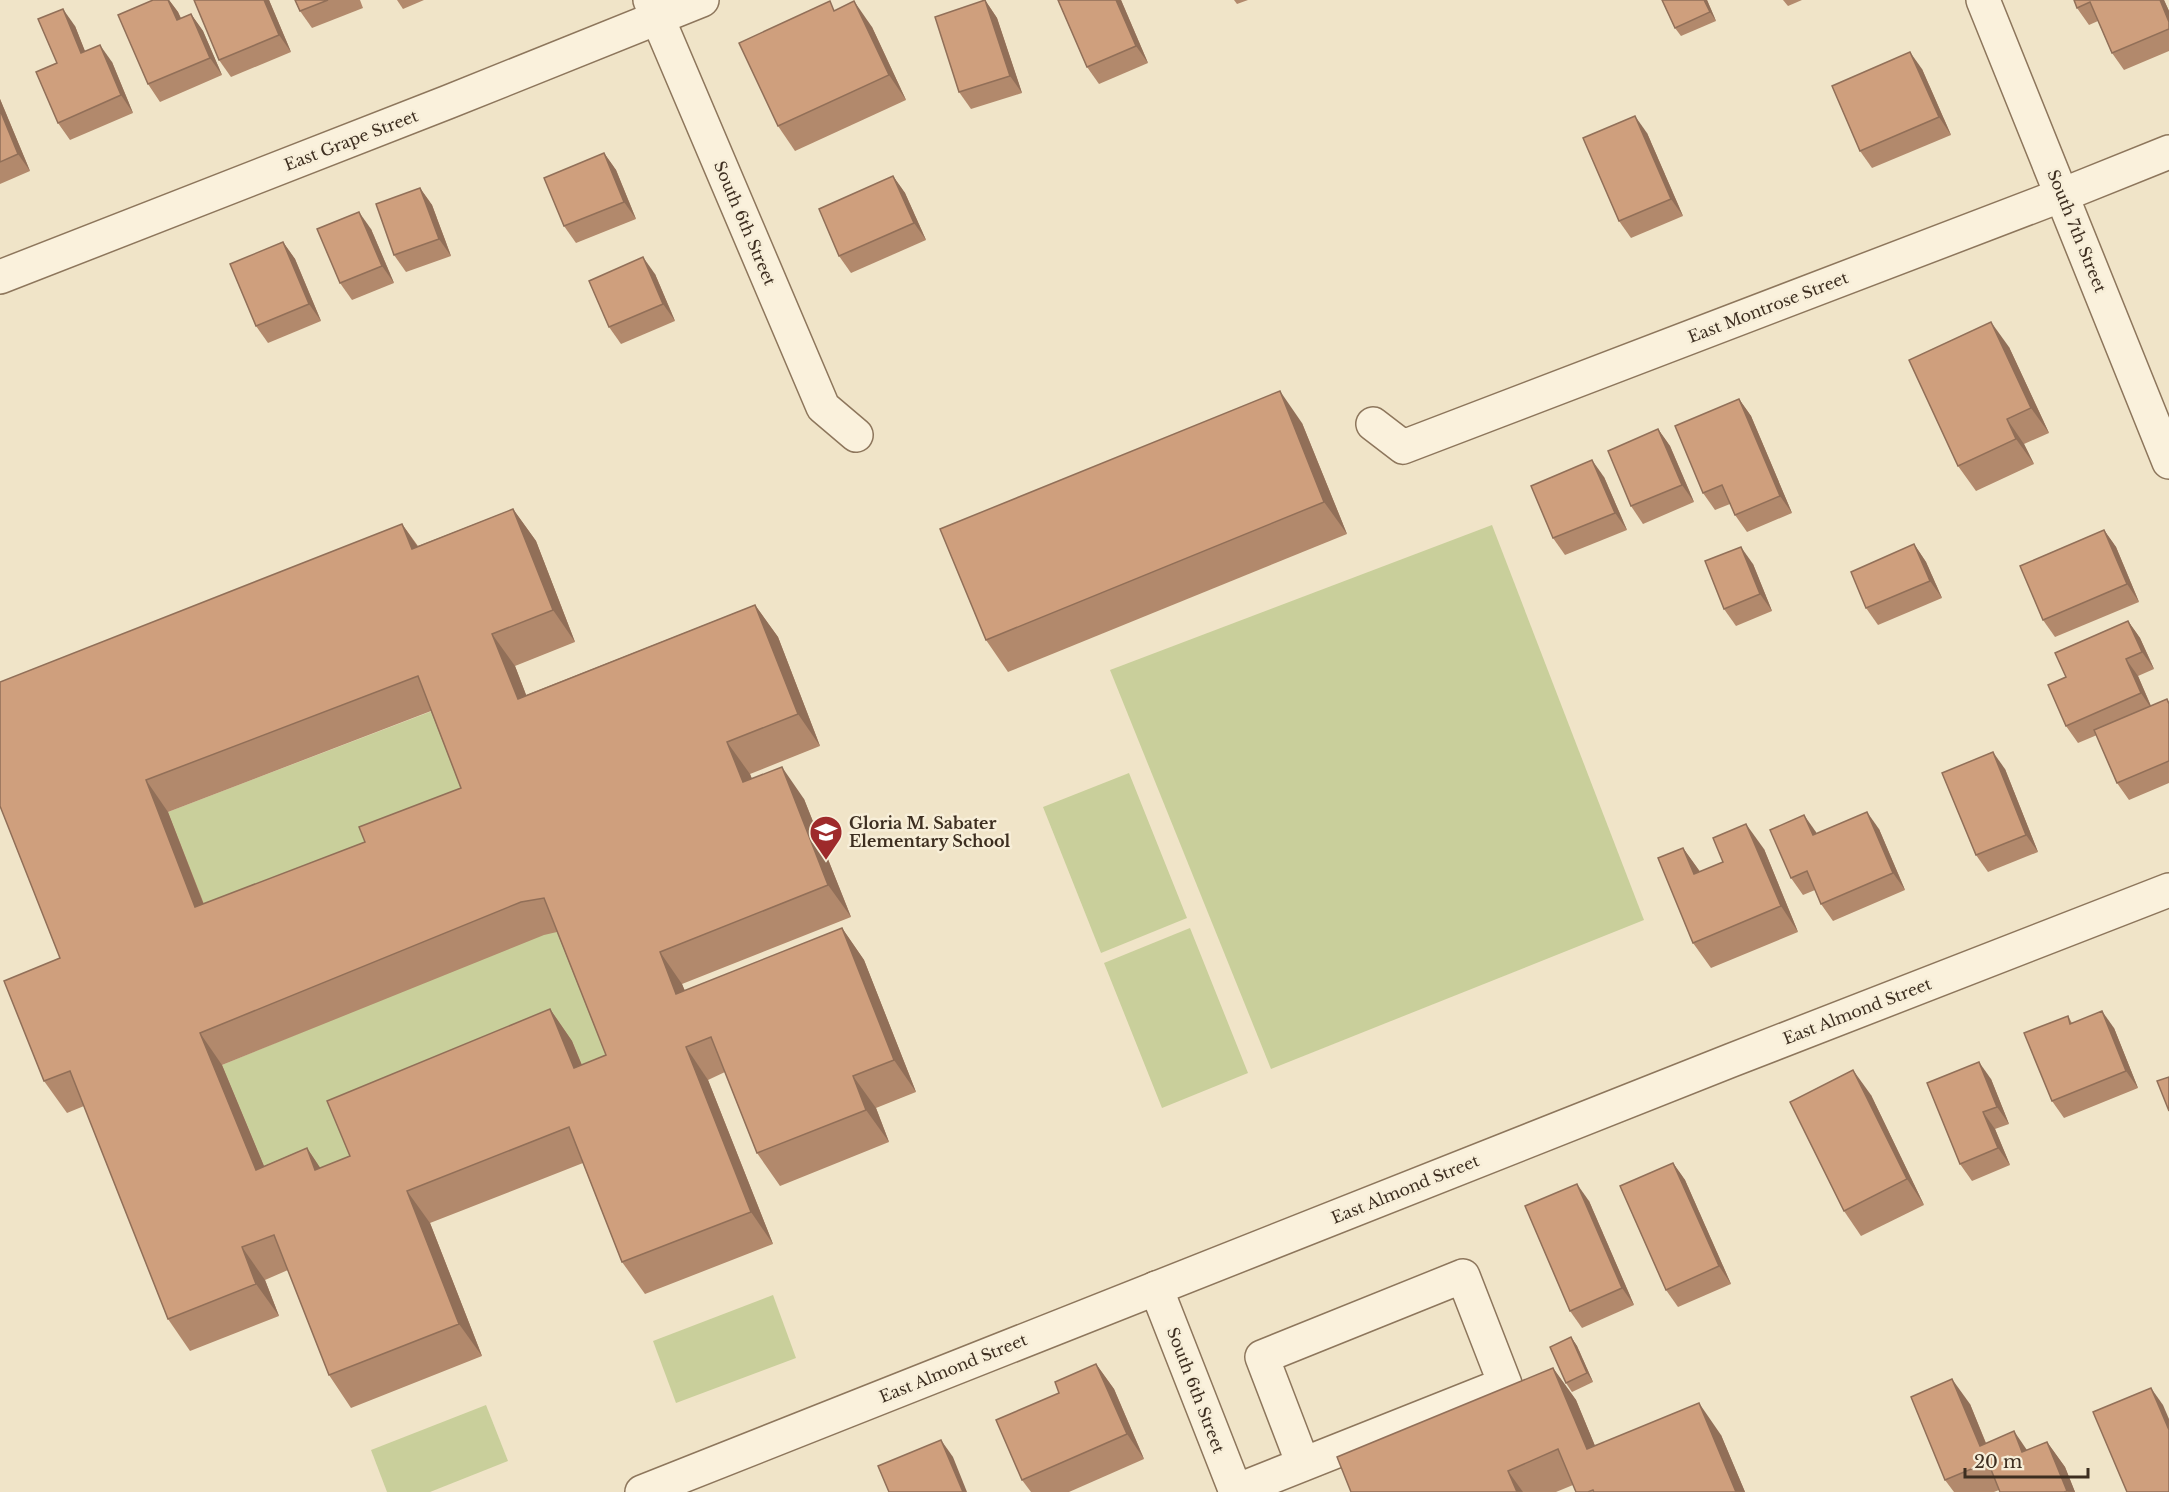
<svg xmlns="http://www.w3.org/2000/svg" width="2169" height="1492" viewBox="0 0 2169 1492" font-family="'Libre Baskerville',serif">
  <rect width="100%" height="100%" fill="#f0e4c8"/>
  <!-- green -->
  <g fill="#c9cf9b">
    <path d="M1492 525 1644 920 1271 1069 1110 670Z"/>
    <path d="M440 708 483 820 217 939 168 812Z"/>
    <path d="M1129 773 1187 918 1101 953 1043 807Z"/>
    <path d="M562 925 628 1088 596 1100 572 1041 373 1188 279 1202 222 1065Z"/>
    <path d="M1190 928 1248 1073 1162 1108 1104 963Z"/>
    <path d="M773 1295 796 1358 676 1403 653 1341Z"/>
    <path d="M486 1405 508 1461 430 1492H387L371 1450Z"/>
  </g>
  <g fill="none" stroke-linecap="round" stroke-linejoin="round">
    <!-- minor casing -->
    <g stroke="#8d765c" stroke-width="36">
      <g id="minor">
        <path d="M650 0 823 407 856 435"/>
        <path d="M1983 0 2169 462"/>
        <path d="M0 277 448 102 702 0"/>
        <path d="M1373 424 1403 447 2062 195 2169 152"/>
        <path d="M1156 1288 1236 1492"/>
        <path d="M1236 1491 1505 1384 1463 1276 1262 1357 1303 1464"/>
        <path d="M642 1492 1732 1060 2169 890"/>
      </g>
    </g>
    <!-- minor -->
    <use href="#minor" stroke="#faf1dc" stroke-width="33"/>
  </g>
  <!-- wall -->
  <g fill="#b2896c" fill-rule="evenodd">
    <path d="M153 0H169L178 12 181 18 191 14 203 31 222 75 160 102 148 84Z"/>
    <path d="M194 0H269L291 52 231 77 219 60Z"/>
    <path d="M295 0H360L363 8 312 28 300 11Z"/>
    <path d="M397 0H424L403 9Z"/>
    <path d="M985 0 997 18 1022 93 971 109 959 92Z"/>
    <path d="M1058 0H1121L1148 63 1099 84 1087 67Z"/>
    <path d="M1234 0H1248L1237 4Z"/>
    <path d="M1662 0H1707L1716 21 1681 36 1675 28Z"/>
    <path d="M1783 0H1802L1788 6Z"/>
    <path d="M2074 0H2164L2169 11V51L2124 70 2112 53 2098 21 2089 25 2077 8Z"/>
    <path d="M836 10 872 27 906 100 795 151 778 126Z"/>
    <path d="M75 26 85 52 112 62 133 113 70 140 58 123 57 63Z"/>
    <path d="M1922 69 1951 135 1872 168 1860 151Z"/>
    <path d="M0 99 30 171 0 184Z"/>
    <path d="M1647 133 1683 216 1631 238 1619 221Z"/>
    <path d="M604 153 616 170 636 219 576 243 564 226Z"/>
    <path d="M893 176 905 193 926 240 851 273 839 256Z"/>
    <path d="M420 188 432 205 451 256 406 272 394 255Z"/>
    <path d="M371 229 394 283 352 300 340 283Z"/>
    <path d="M283 242 295 259 321 321 268 343 256 326Z"/>
    <path d="M655 274 675 321 621 344 609 327Z"/>
    <path d="M2009 347 2049 433 2024 444 2034 464 1976 491 1958 466Z"/>
    <path d="M1739 399 1751 416 1792 513 1747 532 1735 515 1730 504 1715 510 1703 493Z"/>
    <path d="M1302 423 1347 534 1008 672 986 640Z"/>
    <path d="M1658 429 1670 446 1694 502 1643 524 1631 506Z"/>
    <path d="M1604 477 1627 530 1565 555 1553 538Z"/>
    <path d="M513 509 536 541 575 642 515 666 526 695 755 605 778 637 820 746 750 774 752 779 804 799 851 917 682 984 685 991 842 928 864 960 916 1092 876 1108 889 1142 780 1186 757 1153 725 1072 708 1080 773 1244 645 1294 622 1262 583 1163 430 1223 482 1356 351 1408 329 1375 288 1270 265 1280 279 1316 190 1351 168 1319 84 1106 67 1113 44 1081 60 958 0 806 402 524 418 546ZM431 711 461 788 365 842 204 904 168 812ZM557 932 606 1055 582 1065 572 1041 550 1009 350 1156 320 1168 307 1148 264 1166 222 1065 544 935Z"/>
    <path d="M2104 530 2116 547 2139 602 2055 637 2043 620Z"/>
    <path d="M1914 544 1926 562 1942 598 1878 625 1866 608Z"/>
    <path d="M1753 564 1772 611 1736 626 1724 609Z"/>
    <path d="M2128 621 2140 638 2154 669 2138 676 2151 706 2167 699 2169 702V783L2129 800 2117 783 2097 735 2078 743 2066 726V677Z"/>
    <path d="M2005 769 2038 852 1988 872 1976 855Z"/>
    <path d="M1879 829 1905 890 1833 921 1821 904 1815 890 1803 895 1791 878 1817 834Z"/>
    <path d="M1683 848 1700 872 1764 849 1798 932 1711 968 1693 943Z"/>
    <path d="M2068 1016 2072 1023 2114 1028 2138 1088 2064 1118 2052 1101Z"/>
    <path d="M1991 1079 2009 1124 1995 1129 2010 1165 1972 1181 1960 1164Z"/>
    <path d="M1871 1095 1924 1205 1861 1236 1844 1211Z"/>
    <path d="M1673 1163 1685 1180 1731 1284 1678 1307 1666 1290Z"/>
    <path d="M1589 1201 1634 1305 1582 1328 1570 1311Z"/>
    <path d="M1571 1337 1577 1346 1593 1382 1572 1392 1566 1383Z"/>
    <path d="M1096 1364 1114 1389 1144 1459 1069 1492H1031L1022 1480 1059 1393Z"/>
    <path d="M1553 1368 1576 1400 1595 1446 1721 1435 1745 1492H1576L1573 1485 1556 1492H1351Z"/>
    <path d="M1970 1404 1986 1443 2027 1450 2047 1442 2065 1467 2075 1492H2000L1999 1490 1994 1492H1954L1945 1480Z"/>
  </g>
  <!-- shaded-wall -->
  <g fill="#916f58">
    <path d="M168 0H169L178 12 189 37 177 20Z"/>
    <path d="M264 0H269L291 52 279 35Z"/>
    <path d="M985 0 997 18 1022 93 1010 76Z"/>
    <path d="M1116 0H1121L1148 63 1136 46Z"/>
    <path d="M1704 0H1707L1716 21 1710 12Z"/>
    <path d="M2160 0H2164L2169 11V22Z"/>
    <path d="M854 1 872 27 906 100 889 75Z"/>
    <path d="M63 9 75 26 93 71 81 53Z"/>
    <path d="M191 14 203 31 222 75 210 58Z"/>
    <path d="M100 45 112 62 133 113 121 95Z"/>
    <path d="M1910 52 1922 69 1951 135 1939 117Z"/>
    <path d="M0 99 30 171 18 154 0 110Z"/>
    <path d="M1635 116 1647 133 1683 216 1671 199Z"/>
    <path d="M604 153 616 170 636 219 624 202Z"/>
    <path d="M893 176 905 193 926 240 914 223Z"/>
    <path d="M420 188 432 205 451 256 439 239Z"/>
    <path d="M359 212 371 229 394 283 382 266Z"/>
    <path d="M283 242 295 259 321 321 309 304Z"/>
    <path d="M643 257 655 274 675 321 663 304Z"/>
    <path d="M1991 322 2009 347 2049 433 2031 408Z"/>
    <path d="M1280 391 1302 423 1347 534 1324 502Z"/>
    <path d="M1739 399 1751 416 1792 513 1780 496Z"/>
    <path d="M2007 419 2024 444 2034 464 2016 439Z"/>
    <path d="M1658 429 1670 446 1694 502 1682 485Z"/>
    <path d="M1592 460 1604 477 1627 530 1615 513Z"/>
    <path d="M513 509 536 541 575 642 553 610Z"/>
    <path d="M402 524 424 556 412 549Z"/>
    <path d="M2104 530 2116 547 2139 602 2127 584Z"/>
    <path d="M1914 544 1926 562 1942 598 1930 581Z"/>
    <path d="M1741 547 1753 564 1772 611 1760 594Z"/>
    <path d="M755 605 778 637 820 746 798 714Z"/>
    <path d="M2128 621 2140 638 2154 669 2142 652Z"/>
    <path d="M492 634 515 666 540 731 518 699Z"/>
    <path d="M2126 659 2138 676 2153 711 2141 693Z"/>
    <path d="M727 742 750 774 766 815 743 782Z"/>
    <path d="M1993 752 2005 769 2038 852 2026 835Z"/>
    <path d="M782 767 804 799 851 917 828 885Z"/>
    <path d="M146 780 168 812 217 939 195 907Z"/>
    <path d="M1867 812 1879 829 1905 890 1893 873Z"/>
    <path d="M1804 815 1816 832 1825 853 1813 835Z"/>
    <path d="M1746 824 1764 849 1798 932 1781 906Z"/>
    <path d="M1683 848 1701 873 1694 874Z"/>
    <path d="M842 928 864 960 916 1092 894 1060Z"/>
    <path d="M660 952 682 984 699 1026 676 994Z"/>
    <path d="M550 1009 572 1041 596 1100 574 1068Z"/>
    <path d="M2102 1011 2114 1028 2138 1088 2126 1071Z"/>
    <path d="M200 1033 222 1065 279 1202 256 1170Z"/>
    <path d="M686 1047 708 1080 773 1244 751 1212Z"/>
    <path d="M1979 1062 1991 1079 2009 1124 1997 1107Z"/>
    <path d="M1853 1070 1871 1095 1924 1205 1907 1179Z"/>
    <path d="M853 1076 876 1108 889 1142 866 1110Z"/>
    <path d="M1983 1112 1995 1129 2010 1165 1998 1148Z"/>
    <path d="M307 1148 329 1181 315 1170Z"/>
    <path d="M1673 1163 1685 1180 1731 1284 1719 1266Z"/>
    <path d="M1577 1184 1589 1201 1634 1305 1622 1288Z"/>
    <path d="M407 1191 430 1223 482 1356 459 1324Z"/>
    <path d="M242 1247 265 1280 279 1316 256 1284Z"/>
    <path d="M1571 1337 1577 1346 1593 1382 1587 1373Z"/>
    <path d="M1096 1364 1114 1389 1144 1459 1127 1434Z"/>
    <path d="M1553 1368 1576 1400 1610 1482 1587 1449Z"/>
    <path d="M1952 1379 1970 1404 1997 1471 1980 1446Z"/>
    <path d="M2151 1388 2163 1405 2169 1419V1430Z"/>
    <path d="M1699 1403 1721 1435 1745 1492H1736Z"/>
    <path d="M2014 1431 2031 1456 2022 1452Z"/>
    <path d="M941 1440 953 1457 967 1492H963Z"/>
    <path d="M2047 1442 2065 1467 2075 1492H2068L2067 1491Z"/>
    <path d="M1508 1471 1523 1492H1517Z"/>
  </g>
  <!-- building -->
  <g fill="#cf9f7d" stroke="#916f58" stroke-width="1.5" fill-rule="evenodd">
    <path d="M153 0H168L177 20 191 14 210 58 148 84 118 15Z"/>
    <path d="M194 0H264L279 35 219 60Z"/>
    <path d="M295 0H328L300 11Z"/>
    <path d="M985 0 1010 76 959 92 935 17Z"/>
    <path d="M1058 0H1116L1136 46 1087 67Z"/>
    <path d="M1662 0H1704L1710 12 1675 28Z"/>
    <path d="M2074 0H2160L2169 22V29L2112 53 2090 2 2077 8Z"/>
    <path d="M830 1 834 11 854 1 889 75 778 126 739 43Z"/>
    <path d="M63 9 81 53 100 45 121 95 58 123 36 72 57 63 38 19Z"/>
    <path d="M1910 52 1939 117 1860 151 1832 86Z"/>
    <path d="M0 110 18 154 0 162Z"/>
    <path d="M1635 116 1671 199 1619 221 1583 138Z"/>
    <path d="M604 153 624 202 564 226 544 178Z"/>
    <path d="M893 176 914 223 839 256 819 209Z"/>
    <path d="M420 188 439 239 394 255 376 204Z"/>
    <path d="M359 212 382 266 340 283 317 229Z"/>
    <path d="M283 242 309 304 256 326 230 264Z"/>
    <path d="M643 257 663 304 609 327 589 281Z"/>
    <path d="M1991 322 2031 408 2007 419 2016 439 1958 466 1909 360Z"/>
    <path d="M1280 391 1324 502 986 640 940 529Z"/>
    <path d="M1739 399 1780 496 1735 515 1722 485 1703 493 1675 426Z"/>
    <path d="M1658 429 1682 485 1631 506 1608 451Z"/>
    <path d="M1592 460 1615 513 1553 538 1531 486Z"/>
    <path d="M513 509 553 610 492 634 518 699 755 605 798 714 727 742 743 782 782 767 828 885 660 952 676 994 842 928 894 1060 853 1076 866 1110 757 1153 711 1037 686 1047 751 1212 622 1262 569 1127 407 1191 459 1324 329 1375 274 1235 242 1247 256 1284 168 1319 70 1071 44 1081 4 981 60 958 0 806V682L402 524 412 549ZM418 676 461 788 359 827 365 842 195 907 146 780ZM544 898 606 1055 574 1068 550 1009 327 1101 350 1156 315 1170 307 1148 256 1170 200 1033 521 902Z"/>
    <path d="M2104 530 2127 584 2043 620 2020 566Z"/>
    <path d="M1914 544 1930 581 1866 608 1851 572Z"/>
    <path d="M1741 547 1760 594 1724 609 1705 561Z"/>
    <path d="M2128 621 2142 652 2126 659 2141 693 2066 726 2048 685 2066 677 2055 653Z"/>
    <path d="M2167 699 2169 704V761L2117 783 2094 730Z"/>
    <path d="M1993 752 2026 835 1976 855 1942 773Z"/>
    <path d="M1867 812 1893 873 1821 904 1807 871 1791 878 1770 830 1804 815 1813 835Z"/>
    <path d="M1746 824 1781 906 1693 943 1658 858 1683 848 1694 874 1723 862 1713 838Z"/>
    <path d="M2102 1011 2126 1071 2052 1101 2024 1033 2068 1016 2070 1024Z"/>
    <path d="M1979 1062 1997 1107 1983 1112 1998 1148 1960 1164 1927 1083Z"/>
    <path d="M1853 1070 1907 1179 1844 1211 1790 1102Z"/>
    <path d="M2169 1077V1111L2157 1081Z"/>
    <path d="M1673 1163 1719 1266 1666 1290 1620 1186Z"/>
    <path d="M1577 1184 1622 1288 1570 1311 1525 1206Z"/>
    <path d="M1571 1337 1587 1373 1566 1383 1550 1347Z"/>
    <path d="M1096 1364 1127 1434 1022 1480 996 1420 1059 1393 1055 1382Z"/>
    <path d="M1553 1368 1587 1449 1699 1403 1736 1492H1594L1593 1490 1588 1492H1576L1558 1449 1508 1471 1517 1492H1351L1337 1457Z"/>
    <path d="M1952 1379 1980 1446 2014 1431 2022 1452 2047 1442 2067 1491 2064 1492H2000L1988 1462 1945 1480 1911 1397Z"/>
    <path d="M2151 1388 2169 1430V1492H2127L2093 1412Z"/>
    <path d="M941 1440 963 1492H889L878 1466Z"/>
  </g>
  <!-- icons -->
  <defs>
    <g id="school-pin" transform="scale(1.725)"><path d="M0 17L-7.5 6A9.5 9.5 0 1 1 7.5 6Z" fill="#9e2a2b" stroke="#f7eed8"/><path d="M0-5L7-2L0 1L-7-2ZM-4 1L0 2.5L4 1V4Q0 6-4 4Z" fill="#fff"/></g>
  </defs>
  <g fill-rule="evenodd">
    <use href="#school-pin" x="826" y="832"/>
  </g>
  <g text-anchor="middle" dominant-baseline="central" stroke-width="5" stroke-linejoin="round" paint-order="stroke">
    <!-- street labels -->
    <g font-size="16" fill="#3d2e20" stroke="#f7eed8">
      <text transform="translate(351 140) rotate(-21)">East Grape Street</text>
      <text transform="translate(745 223) rotate(67)">South 6th Street</text>
      <text transform="translate(2077 231) rotate(68)">South 7th Street</text>
      <text transform="translate(1768 307) rotate(-21)">East Montrose Street</text>
      <text transform="translate(1857 1011) rotate(-21)">East Almond Street</text>
      <text transform="translate(1405 1189) rotate(-22)">East Almond Street</text>
      <text transform="translate(953 1368) rotate(-22)">East Almond Street</text>
      <text transform="translate(1196 1390) rotate(69)">South 6th Street</text>
    </g>
    <!-- poi labels -->
    <g font-size="16" font-weight="bold" fill="#3d2e20" stroke="#f7eed8" text-anchor="start">
      <text x="849" y="823">Gloria M. Sabater<tspan x="849" dy="18">Elementary School</tspan></text>
    </g>
  </g>
  <!-- scale -->
  <path d="M1965 1468v9h123v-9" fill="none" stroke="#3d2e20" stroke-width="3"/>
  <text x="1974" y="1468" font-size="18" fill="#3d2e20" stroke="#f7eed8" stroke-width="4.5" paint-order="stroke">20 m</text>
</svg>
